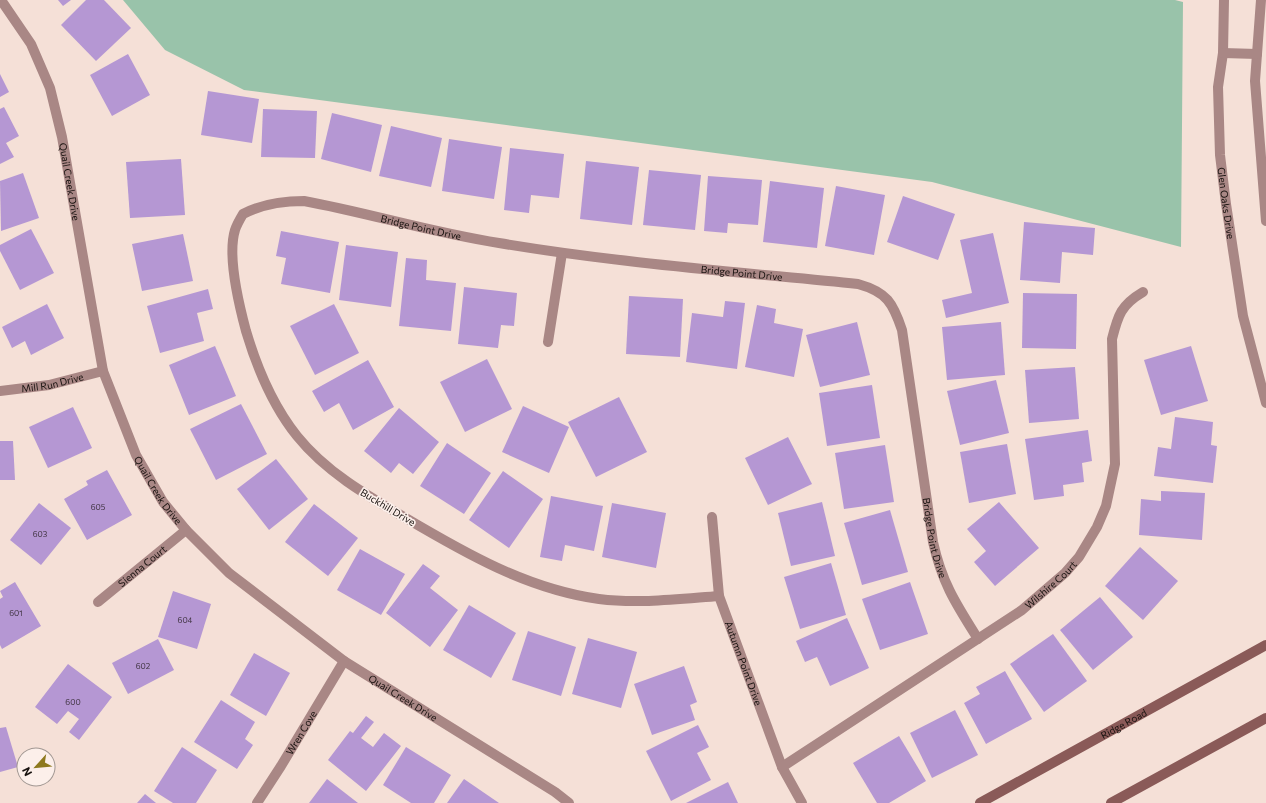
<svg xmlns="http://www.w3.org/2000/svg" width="1266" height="803" viewBox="0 0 1266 803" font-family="Commissioner,sans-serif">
  <rect width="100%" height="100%" fill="#f5e0d7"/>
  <!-- green -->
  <path fill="#99c3aa" d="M123 0H1175L1183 2 1181 247 932 182 244 90 165 50Z"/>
  <!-- building -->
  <g fill="#b597d3">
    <path d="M58 0H71L63 6Z"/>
    <path d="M86 0H104L131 28 96 61 61 25Z"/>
    <path d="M128 54 150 95 112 116 90 75Z"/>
    <path d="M0 74 9 92 0 97Z"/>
    <path d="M208 91 259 99 252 143 201 135Z"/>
    <path d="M4 107 19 136 6 143 14 157 0 164V109Z"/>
    <path d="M263 109 317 111 315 158 261 157Z"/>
    <path d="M332 113 382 125 371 172 321 159Z"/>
    <path d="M391 126 442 138 431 187 379 176Z"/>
    <path d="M449 139 502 147 494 199 442 191Z"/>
    <path d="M510 148 564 154 559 198 531 195 529 213 504 210Z"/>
    <path d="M181 159 185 215 130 218 126 162Z"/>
    <path d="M586 161 639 167 632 225 580 219Z"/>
    <path d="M649 170 701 175 695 230 643 225Z"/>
    <path d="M23 173 39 218 1 231 0 181Z"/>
    <path d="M708 176 762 180 758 225 728 223 727 233 704 231Z"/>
    <path d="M770 181 824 188 817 248 763 242Z"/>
    <path d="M836 186 885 195 874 255 825 246Z"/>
    <path d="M903 196 955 214 938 260 887 242Z"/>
    <path d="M1024 222 1095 228 1093 255 1062 252 1060 283 1020 280Z"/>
    <path d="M31 229 54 273 20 290 0 251V245Z"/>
    <path d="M281 231 339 242 330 293 281 284 286 258 276 256Z"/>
    <path d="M993 233 1009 303 946 318 942 300 972 293 960 240Z"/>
    <path d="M183 234 193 281 142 291 132 244Z"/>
    <path d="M346 245 398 252 391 307 339 300Z"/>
    <path d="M406 258 427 260 426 280 456 283 451 331 399 326Z"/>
    <path d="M464 287 517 293 514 326 501 325 498 348 458 344Z"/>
    <path d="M208 289 213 309 197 313 204 341 160 353 147 306Z"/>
    <path d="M1023 293 1077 294 1076 349 1022 348Z"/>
    <path d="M629 296 683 299 680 357 626 354Z"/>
    <path d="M725 301 745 303 737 369 686 362 692 313 723 317Z"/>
    <path d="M47 304 64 338 31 355 25 341 12 348 2 327Z"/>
    <path d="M334 304 359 353 315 375 290 326Z"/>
    <path d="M757 305 776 309 774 323 803 329 794 377 745 367Z"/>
    <path d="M857 322 870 375 820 387 806 335Z"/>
    <path d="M1001 322 1005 375 947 380 942 327Z"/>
    <path d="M215 346 236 396 189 415 169 365Z"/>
    <path d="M1191 346 1208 401 1161 415 1144 360Z"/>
    <path d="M487 359 512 409 465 432 440 382Z"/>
    <path d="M368 360 394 407 353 430 339 403 324 412 312 391Z"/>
    <path d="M1075 367 1079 419 1029 423 1025 370Z"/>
    <path d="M996 380 1009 433 960 445 947 391Z"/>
    <path d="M872 385 880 438 827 446 819 393Z"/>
    <path d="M619 397 647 452 596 477 568 422Z"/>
    <path d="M241 404 267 454 216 480 190 429Z"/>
    <path d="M523 406 569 427 549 473 502 452Z"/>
    <path d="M73 407 92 448 48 468 29 427Z"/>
    <path d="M399 408 439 442 413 474 399 463 391 473 364 451Z"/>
    <path d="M1175 417 1213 422 1211 445 1217 446 1213 483 1154 476 1158 447 1171 449Z"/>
    <path d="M1088 430 1092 461 1082 463 1084 482 1063 485 1064 496 1034 500 1025 439Z"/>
    <path d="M788 437 812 484 768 505 745 458Z"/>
    <path d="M0 441H13L15 480H0Z"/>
    <path d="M447 443 491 473 464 514 420 486Z"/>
    <path d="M1007 444 1016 494 969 503 960 452Z"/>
    <path d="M885 445 894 502 844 509 835 453Z"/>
    <path d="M276 459 308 499 269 530 237 489Z"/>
    <path d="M107 470 132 515 87 540 64 499 88 485 86 481Z"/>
    <path d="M503 471 543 499 509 548 469 520Z"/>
    <path d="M1161 491 1205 493 1202 540 1139 535 1141 499 1161 501Z"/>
    <path d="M551 496 603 506 594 551 565 545 562 561 540 557Z"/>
    <path d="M822 502 835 556 791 566 778 513Z"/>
    <path d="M999 502 1039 548 995 586 974 562 986 551 967 529Z"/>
    <path d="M39 503 71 528 41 565 10 540Z"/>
    <path d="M612 503 666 513 656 568 602 557Z"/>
    <path d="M314 504 358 538 328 576 285 542Z"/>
    <path d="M890 510 908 572 862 585 844 523Z"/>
    <path d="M1140 547 1178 581 1143 620 1105 586Z"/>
    <path d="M360 549 405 574 381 615 337 590Z"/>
    <path d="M831 563 846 615 800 629 784 577Z"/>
    <path d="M423 564 440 576 430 588 458 610 430 647 386 613Z"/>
    <path d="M15 582 41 626 2 649 0 645V599L3 597 0 591Z"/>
    <path d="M910 582 928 634 880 650 862 599Z"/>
    <path d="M173 591 211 604 197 649 158 637Z"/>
    <path d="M1100 597 1133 637 1093 670 1060 630Z"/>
    <path d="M469 605 516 633 491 678 443 650Z"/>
    <path d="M847 618 869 668 830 686 817 657 805 662 796 641Z"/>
    <path d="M528 631 576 647 561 696 512 680Z"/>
    <path d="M1053 634 1087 681 1044 712 1010 664Z"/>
    <path d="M588 638 637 652 621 708 572 694Z"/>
    <path d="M158 639 174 670 128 694 112 663Z"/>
    <path d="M254 653 290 673 266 716 230 695Z"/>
    <path d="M68 664 112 697 79 740 69 732 79 719 68 711 57 724 35 707Z"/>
    <path d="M684 666 697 702 690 705 695 720 652 735 634 684Z"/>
    <path d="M1005 671 1032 719 986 744 964 703 980 694 976 687Z"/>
    <path d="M221 700 255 722 245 739 253 745 237 769 194 742Z"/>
    <path d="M955 710 978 755 932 778 910 733Z"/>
    <path d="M366 716 374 722 361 738 373 747 384 733 401 746 366 791 328 760 350 731 353 733Z"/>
    <path d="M698 725 709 747 697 753 711 780 671 801 646 751Z"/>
    <path d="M6 727 18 767 0 772V728Z"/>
    <path d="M899 736 926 781 889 803H877L853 763Z"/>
    <path d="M182 747 217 770 196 803H173L154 791Z"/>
    <path d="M406 747 451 775 434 803H411L383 785Z"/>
    <path d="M327 779 358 803H309Z"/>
    <path d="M464 779 499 803H447Z"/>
    <path d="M728 782 738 803H686Z"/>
    <path d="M145 794 156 803H137Z"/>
  </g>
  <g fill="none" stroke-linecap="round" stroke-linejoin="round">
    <!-- minor -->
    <g stroke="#a98785" stroke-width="10">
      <path id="s1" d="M1 0 31 44 50 88 62 137 103 371 136 455 163 502 186 530 229 573 344 661 555 792 569 803"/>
      <path d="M548 342 562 253"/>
      <path id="s2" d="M0 391 49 385 103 371"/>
      <path id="s3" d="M712 517 719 596 782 767 802 803"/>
      <path id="s4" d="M719 596C679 599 638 604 599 599 527 589 465 553 404 517 366 495 325 471 297 436 273 406 257 368 246 331 239 305 227 256 235 230 237 224 240 219 243 214 262 204 282 201 304 201 369 213 433 233 499 243 618 263 739 272 858 284 887 292 893 303 902 330L933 542C942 583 956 604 978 639"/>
      <path id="s5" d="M98 602 186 530"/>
      <path id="s6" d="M782 767 1022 610 1065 573 1079 557 1097 527 1106 506 1115 464 1112 339C1118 315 1121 305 1143 292"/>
      <path id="s7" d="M257 803 281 766 344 661"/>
    </g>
    <!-- tertiary -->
    <g stroke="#a98785" stroke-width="10">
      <path id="s8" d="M1224 0 1223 53 1218 87 1220 155 1226 204 1243 316 1266 403"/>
      <path d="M1261 0 1255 81 1266 221"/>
      <path d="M1223 53 1257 54"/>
    </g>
    <!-- secondary -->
    <g stroke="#8a5a58" stroke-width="10">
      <path id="s9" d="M980 803 1266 645"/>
      <path d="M1111 803 1266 718"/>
    </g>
  </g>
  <g text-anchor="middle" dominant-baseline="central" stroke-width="3.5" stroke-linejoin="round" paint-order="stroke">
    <!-- number labels -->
    <g font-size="8" fill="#3f3340">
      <text x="98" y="507">605</text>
      <text x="40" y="534">603</text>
      <text x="16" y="613">601</text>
      <text x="185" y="620">604</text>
      <text x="143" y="666">602</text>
      <text x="73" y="702">600</text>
    </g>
    <!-- street labels -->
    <g font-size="10" fill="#18120f" stroke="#fcefea">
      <text stroke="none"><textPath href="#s1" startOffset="197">Quail Creek Drive</textPath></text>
      <text stroke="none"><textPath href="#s8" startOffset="204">Glen Oaks Drive</textPath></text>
      <text stroke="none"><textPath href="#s4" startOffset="889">Bridge Point Drive</textPath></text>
      <text stroke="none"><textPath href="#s4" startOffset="1213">Bridge Point Drive</textPath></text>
      <text stroke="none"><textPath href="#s2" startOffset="53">Mill Run Drive</textPath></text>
      <text stroke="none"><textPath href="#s1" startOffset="521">Quail Creek Drive</textPath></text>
      <text transform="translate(388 507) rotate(31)">Buckhill Drive</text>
      <text stroke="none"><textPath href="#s4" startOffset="1608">Bridge Point Drive</textPath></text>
      <text stroke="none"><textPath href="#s5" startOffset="57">Sienna Court</textPath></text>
      <text stroke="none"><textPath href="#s6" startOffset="325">Wilshire Court</textPath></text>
      <text stroke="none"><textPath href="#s3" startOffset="151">Autumn Point Drive</textPath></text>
      <text stroke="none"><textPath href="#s1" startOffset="845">Quail Creek Drive</textPath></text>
      <text stroke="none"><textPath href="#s9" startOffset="164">Ridge Road</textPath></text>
      <text stroke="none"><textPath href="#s7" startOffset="83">Wren Cove</textPath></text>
    </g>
  </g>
  <!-- north arrow -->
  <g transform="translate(36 767) rotate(243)"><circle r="19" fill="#fcefea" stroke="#a19792"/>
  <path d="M0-3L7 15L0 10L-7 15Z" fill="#8e791e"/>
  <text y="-6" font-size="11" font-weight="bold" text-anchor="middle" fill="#18120f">N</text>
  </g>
</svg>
